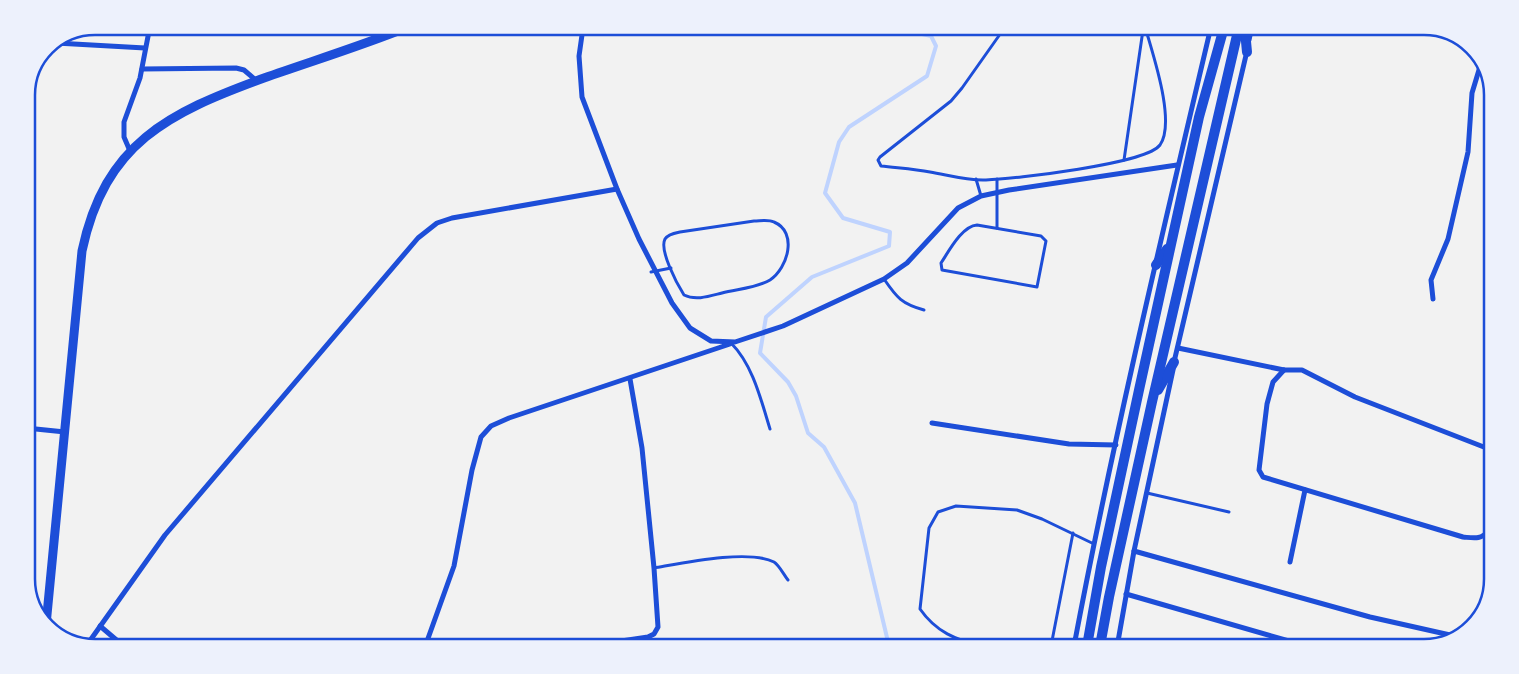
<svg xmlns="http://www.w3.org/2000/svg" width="1519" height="674" viewBox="0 0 1519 674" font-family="Merriweather,serif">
  <rect width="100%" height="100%" fill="#f2f2f2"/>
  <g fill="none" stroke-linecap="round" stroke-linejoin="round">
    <!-- stream -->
    <path stroke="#bfd3fe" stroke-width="4" d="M889 646 855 503 824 447 808 433 796 396 788 382 760 353 766 317 812 277 889 246 890 232 843 218 825 193 839 142 849 127 927 76 936 46 931 36 900 29"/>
    <!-- service -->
    <g stroke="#1d4ed8" stroke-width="3">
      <path d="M1003 30 962 88 951 101 880 157 878 160 881 166C897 168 914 169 930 172 948 175 968 181 986 180 1014 179 1146 164 1160 145 1176 122 1153 55 1146 30"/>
      <path d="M1124 160 1143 30"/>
      <path d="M976 179 981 196"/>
      <path d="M754 221C760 221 768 219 774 222 798 232 788 268 770 280 757 288 737 289 722 293 710 296 696 301 684 295 677 284 659 250 665 239 668 234 675 233 680 232Z"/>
      <path d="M977 225 1041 236 1046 241 1037 287 942 270 941 263C949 251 962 226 977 225Z"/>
      <path d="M997 228V179"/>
      <path d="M651 272 671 268"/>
      <path d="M884 279C897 298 902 304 924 310"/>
      <path d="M731 343C753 365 761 400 770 429"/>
      <path d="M1147 493 1229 512"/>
      <path d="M654 568C683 563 748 549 774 562 779 565 784 575 788 580"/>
      <path d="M982 646C956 640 936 632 920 609L929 528 938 512 956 506 1017 510 1042 519 1094 544"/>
      <path d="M1051 646 1073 533"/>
    </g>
    <!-- minor -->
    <g stroke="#1d4ed8" stroke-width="5">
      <path d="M583 28 579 56 582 97 617 189 639 239 672 303 690 328 711 341 735 342 783 326 884 279 907 263 958 208 981 196 1009 190 1177 165"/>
      <path d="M1249 40 1251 31"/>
      <path d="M56 43 145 48"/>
      <path d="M142 69 236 68 244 70 257 81"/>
      <path d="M130 151 124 137V122L140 78 150 26"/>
      <path d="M1433 299 1431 280 1448 239 1468 152 1472 93 1482 60"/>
      <path d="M1178 348 1284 370H1302L1355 397 1489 449"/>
      <path d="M1174 362 1247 51"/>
      <path d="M1284 370 1273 382 1267 404 1259 470 1263 477 1463 537C1474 538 1481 540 1488 531"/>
      <path d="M932 423 1069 444 1116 445"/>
      <path d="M26 428 65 432"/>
      <path d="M1134 551 1370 617 1459 637"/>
      <path d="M1290 562 1305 490"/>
      <path d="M1126 594 1310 647"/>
      <path d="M100 626 120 643"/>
      <path d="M89 642 165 535 418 238 437 223 452 218 617 189"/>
      <path d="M426 644 454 566 472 470 481 437 491 426 509 418 730 344"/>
      <path d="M601 644 648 637 654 634 658 627 654 568 642 448 630 379"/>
      <path d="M1074 646C1113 440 1162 235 1210 31"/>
      <path d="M1117 647 1134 551 1173 370"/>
    </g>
    <!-- secondary -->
    <path stroke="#1d4ed8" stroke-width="9" d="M46 625 82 251C105 143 168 113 264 78 312 61 361 46 408 27"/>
    <!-- primary -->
    <g stroke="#1d4ed8" stroke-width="10">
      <path d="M1245 31 1247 52"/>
      <path d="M1156 265 1167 249"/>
      <path d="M1158 390 1174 362"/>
      <path d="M1087 646 1101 567 1139 390 1199 117 1223 31"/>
      <path d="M1100 646 1109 597 1152 402 1238 31"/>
    </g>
  </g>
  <!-- crop -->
  <path d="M0 0H1519V674H0ZM95 35H1424A60 60 0 0 1 1484 95V579A60 60 0 0 1 1424 639H95A60 60 0 0 1 35 579V95A60 60 0 0 1 95 35Z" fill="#edf1fc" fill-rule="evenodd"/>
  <path fill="none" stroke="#1d4ed8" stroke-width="2.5" d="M95 35H1424A60 60 0 0 1 1484 95V579A60 60 0 0 1 1424 639H95A60 60 0 0 1 35 579V95A60 60 0 0 1 95 35Z"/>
</svg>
